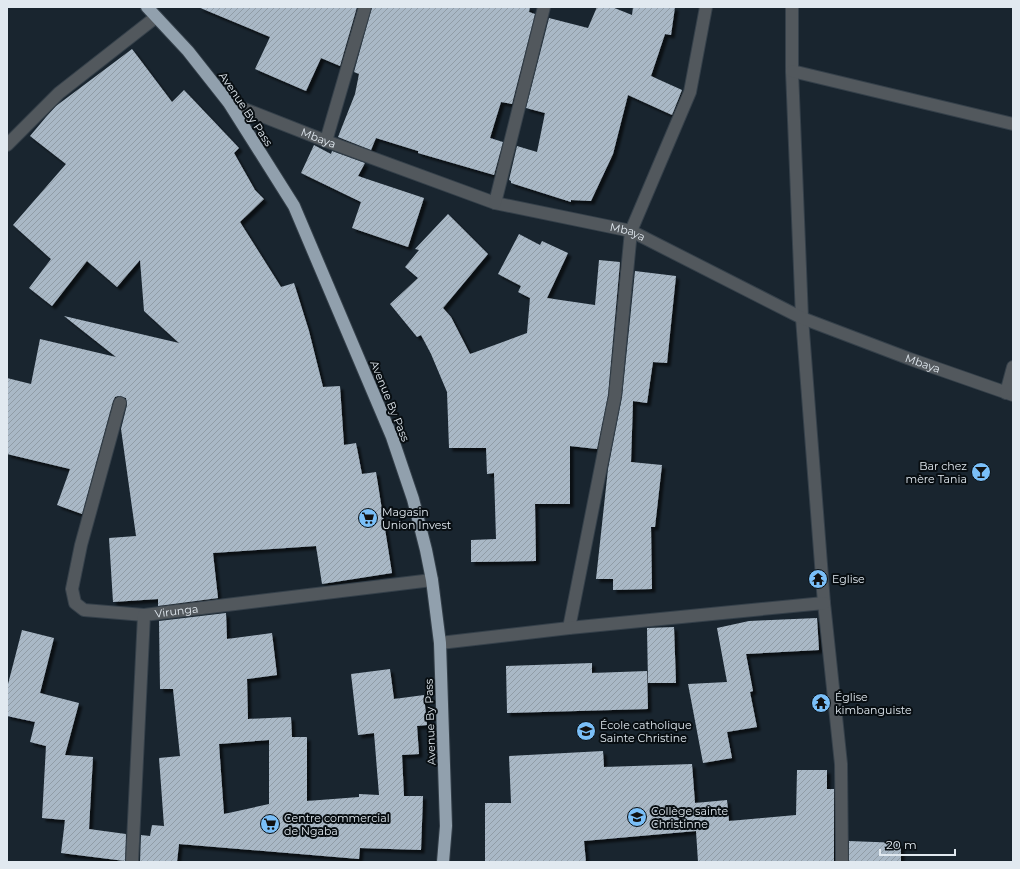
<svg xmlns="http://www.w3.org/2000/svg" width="1020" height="869" viewBox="0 0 1020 869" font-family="Montserrat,sans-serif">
  <defs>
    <pattern id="building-hatch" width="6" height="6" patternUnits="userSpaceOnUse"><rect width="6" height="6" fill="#a9b8c6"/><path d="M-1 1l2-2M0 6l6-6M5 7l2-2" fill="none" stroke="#909ca6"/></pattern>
    <filter id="shadow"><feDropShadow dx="3.5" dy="3.5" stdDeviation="1" flood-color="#0009"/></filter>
  </defs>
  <rect width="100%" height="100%" fill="#19252f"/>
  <!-- building -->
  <g fill="url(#building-hatch)" fill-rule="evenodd" filter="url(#shadow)">
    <path d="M198 7H357L340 66 321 58 306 91 255 69 270 37Z"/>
    <path d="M372 7H530L529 12 535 14 512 104 501 102 490 138 503 142 494 175 418 153V151L376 138 371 150 338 137 355 94 359 74 354 72Z"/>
    <path d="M597 7H612L632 15 633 7H675L671 35 665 34 651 76 682 90 672 115 628 95 613 154 591 201 571 200V202L511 183V181L509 180 517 146 537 152 545 113 526 108 549 18 588 28Z"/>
    <path d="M132 49 172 102 184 90 239 148 234 153 255 190 264 199 240 222 281 287 294 283 309 331 323 387 340 386 344 445 356 443 362 474 376 472 392 573 322 584 316 546 213 553 218 598 158 606V599L113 602 109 538 136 536 121 429 127 405 126 398 118 396 115 397 113 401 82 514 57 505 70 469 7 454V378L31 384 40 339 116 357 64 316 179 343 144 311 140 260 117 287 87 261 52 306 29 288 51 259 13 225 66 164 30 136 46 117 56 106Z"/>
    <path d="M314 145 331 154 332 151 365 163 358 176 424 198 408 247 352 228 361 202 301 173Z"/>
    <path d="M448 214 488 254 443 308 451 317 470 354 527 333 530 298 518 292 521 286 498 274 519 234 540 245 542 241 568 253 547 298 595 305 599 260 620 262 608 395 597 449 570 446V504H535L536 561 471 562V540L496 539 494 473 487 474 486 448H449L447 392 431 354 421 335 417 337 390 304 418 278 405 267 419 250 415 249Z"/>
    <path d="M635 271 676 276 667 363 653 362 647 403 633 401 631 462 662 465 655 527H651L652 589 613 590V579H596L608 469 622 397Z"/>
    <path d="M226 613 227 639 272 633 277 675 247 679 248 719 291 717 292 737H307V801L359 797V794L379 795 374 733 358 735 351 674 390 669 394 699 424 695 427 725 417 726 419 754 402 755 404 796H423L421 850 360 848 359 859 179 844 177 862H140L141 835 150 836 152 825 164 826 159 758 180 756 173 689H160L159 621ZM269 740V804L224 814 219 744Z"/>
    <path d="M817 618 819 650 746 654 753 691 750 692 757 727 727 732 732 758 703 763 688 684 727 682 717 628 749 621Z"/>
    <path d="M674 627 676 683H648L647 628Z"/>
    <path d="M22 630 54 638 40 693 79 703 65 755 93 757 89 829 126 834 125 861 61 853 65 820 42 818 46 746 30 742 35 722 7 716V688Z"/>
    <path d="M592 663V673L647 671 648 709 507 713 506 666Z"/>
    <path d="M603 751 604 767 692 764 695 803 727 800 729 821 796 815 797 770H827V789H834V862H698L696 831 584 841 586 862H485V803H511L509 756Z"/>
    <path d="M849 841 901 843V862H849Z"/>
  </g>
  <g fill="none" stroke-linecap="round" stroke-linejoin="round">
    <!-- street casing -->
    <g stroke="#35404a" stroke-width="14">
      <g id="street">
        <path d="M792 7V71L802 318 824 603 841 764 842 862"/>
        <path d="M792 71 1013 124"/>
        <path id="s1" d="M229 103 326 141 495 203 631 231 802 318 910 359 1013 395"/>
        <path d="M326 141 365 7"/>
        <path d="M7 145 59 93 156 17"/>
        <path d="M495 203 544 7"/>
        <path d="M1006 393 1013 367"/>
        <path d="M120 403 81 545 72 589 75 603 84 610 144 615"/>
        <path d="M569 628 615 396 631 231 690 92 706 7"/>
        <path d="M440 643 569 628 824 603"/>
        <path id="s2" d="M132 862 144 615 432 580"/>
      </g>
    </g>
    <!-- highway casing -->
    <g stroke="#35404a" stroke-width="14">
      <path id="highway" d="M147 7 188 51 229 103 294 206 392 437 413 499 426 550 432 580 440 643 446 826 443 862"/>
    </g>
    <!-- street -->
    <use href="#street" stroke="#52585d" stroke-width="12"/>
    <!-- highway -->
    <use href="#highway" stroke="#91a0ad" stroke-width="12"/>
  </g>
  <!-- icons -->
  <defs>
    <g id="bar-disc" transform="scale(1)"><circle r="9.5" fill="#7abff8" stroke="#080e12"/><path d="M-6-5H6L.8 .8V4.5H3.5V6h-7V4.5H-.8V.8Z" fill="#111"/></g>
    <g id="supermarket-disc" transform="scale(1)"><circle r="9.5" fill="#7abff8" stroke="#080e12"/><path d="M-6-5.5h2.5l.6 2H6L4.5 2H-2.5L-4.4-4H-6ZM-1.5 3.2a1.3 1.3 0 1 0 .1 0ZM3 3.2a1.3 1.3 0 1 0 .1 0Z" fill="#111"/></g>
    <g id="temple-disc" transform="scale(1)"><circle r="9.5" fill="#7abff8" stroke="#080e12"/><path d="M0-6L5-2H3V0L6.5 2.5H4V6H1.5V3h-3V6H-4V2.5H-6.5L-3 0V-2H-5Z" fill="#111"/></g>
    <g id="school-disc" transform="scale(1)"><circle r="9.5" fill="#7abff8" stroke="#080e12"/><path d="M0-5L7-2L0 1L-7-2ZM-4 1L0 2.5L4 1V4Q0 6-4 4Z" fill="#111"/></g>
  </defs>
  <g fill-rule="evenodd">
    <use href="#bar-disc" x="981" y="472"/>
    <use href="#supermarket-disc" x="368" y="518"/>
    <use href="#temple-disc" x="818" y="579"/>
    <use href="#temple-disc" x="821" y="703"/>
    <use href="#school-disc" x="586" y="731"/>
    <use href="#school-disc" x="637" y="817"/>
    <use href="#supermarket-disc" x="270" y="824"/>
  </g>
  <g text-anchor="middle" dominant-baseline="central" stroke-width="4" stroke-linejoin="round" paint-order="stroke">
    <!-- street labels -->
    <g font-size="11" fill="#e1e9f0" stroke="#080e12">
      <text transform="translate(246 109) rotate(56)">Avenue By Pass</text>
      <text stroke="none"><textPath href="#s1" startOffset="96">Mbaya</textPath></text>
      <text stroke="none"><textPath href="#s1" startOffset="420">Mbaya</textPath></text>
      <text stroke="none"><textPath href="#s1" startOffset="744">Mbaya</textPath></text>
      <text transform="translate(390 401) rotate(68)">Avenue By Pass</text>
      <text stroke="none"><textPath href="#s2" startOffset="280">Virunga</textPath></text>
      <text transform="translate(430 722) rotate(-92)">Avenue By Pass</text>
    </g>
    <!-- poi labels -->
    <g font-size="11" fill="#e1e9f0" stroke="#080e12" text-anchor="start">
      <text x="967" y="466" text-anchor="end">Bar chez<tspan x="967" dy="13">mère Tania</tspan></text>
      <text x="382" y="512">Magasin<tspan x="382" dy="13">Union Invest</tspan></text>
      <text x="832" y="579">Eglise</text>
      <text x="835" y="697">Église<tspan x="835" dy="13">kimbanguiste</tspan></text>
      <text x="600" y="725">École catholique<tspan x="600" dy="13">Sainte Christine</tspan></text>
      <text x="651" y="811">Collège sainte<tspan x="651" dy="13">Christinne</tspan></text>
      <text x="284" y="818">Centre commercial<tspan x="284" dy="13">de Ngaba</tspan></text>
    </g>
  </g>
  <!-- border -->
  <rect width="1020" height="869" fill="none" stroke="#e1e9f0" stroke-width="16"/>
  <!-- scale -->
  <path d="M880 849v6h75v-6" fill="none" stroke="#e1e9f0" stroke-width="2"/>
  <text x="886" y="849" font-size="12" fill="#e1e9f0" stroke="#080e12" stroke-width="3" paint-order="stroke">20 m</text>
</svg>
